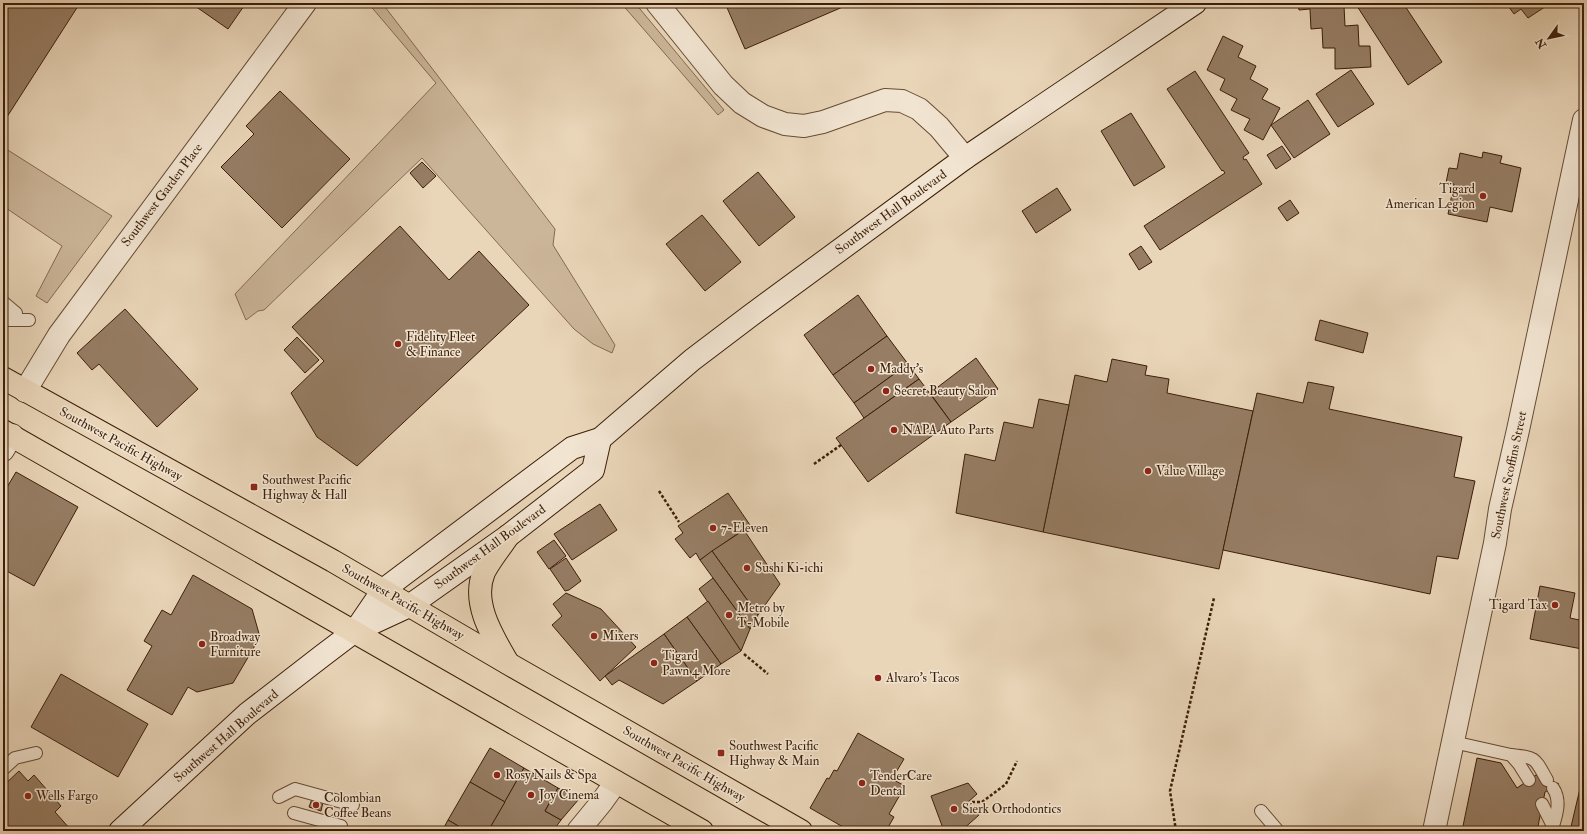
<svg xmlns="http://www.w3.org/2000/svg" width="1587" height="834" viewBox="0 0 1587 834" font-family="'IM FELL Double Pica',serif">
  <rect width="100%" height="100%" fill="#e9d5b8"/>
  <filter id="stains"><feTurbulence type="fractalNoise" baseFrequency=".005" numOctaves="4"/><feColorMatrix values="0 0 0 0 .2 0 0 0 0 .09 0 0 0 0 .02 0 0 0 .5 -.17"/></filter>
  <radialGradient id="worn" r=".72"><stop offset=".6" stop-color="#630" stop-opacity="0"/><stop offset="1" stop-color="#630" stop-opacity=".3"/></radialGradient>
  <!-- green -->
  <g fill="#ccb69a" stroke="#846a51">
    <path d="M368 3H382L555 229 553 245 615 345 612 353 593 344 574 329 422 158 264 310 258 311 246 320 235 294 436 83Z"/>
    <path d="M621 3H635L724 110 718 115Z"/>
    <path d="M3 147 112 216 47 303 36 296 62 246 3 206Z"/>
  </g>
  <!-- building -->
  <g fill="#967d64" stroke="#3c1e08">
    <path d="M3 3H80L5 120 3 119Z"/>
    <path d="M197 3H246L228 29 195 6Z"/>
    <path d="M725 3H852L745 49Z"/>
    <path d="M1298 3H1333V7L1344 6 1345 26 1358 25 1359 46H1370L1371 67 1335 69V48H1323L1322 28 1311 29 1310 9 1299 10Z"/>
    <path d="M1355 3H1403L1442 62 1408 85Z"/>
    <path d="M1506 3H1551L1528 18 1521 9 1514 14Z"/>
    <path d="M1223 36 1243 46 1238 57 1256 66 1250 79 1268 89 1262 99 1280 108 1263 140 1244 130 1250 119 1231 110 1237 99 1220 90 1225 79 1207 70Z"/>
    <path d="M1351 70 1374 104 1338 127 1316 94Z"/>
    <path d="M1195 71 1249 153 1243 157 1244 160 1246 159 1262 184 1160 250 1144 226 1225 173 1223 170 1222 171 1167 89Z"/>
    <path d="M280 91 350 159 282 228 221 167 254 134 246 126Z"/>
    <path d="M1308 100 1330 134 1294 158 1271 125Z"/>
    <path d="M1131 113 1165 167 1134 186 1101 131Z"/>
    <path d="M1282 146 1291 159 1276 169 1267 155Z"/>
    <path d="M1483 152 1502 156 1500 163 1521 168 1512 212 1490 207 1487 222 1448 214 1454 184 1446 183 1449 168 1457 169 1460 153 1482 158Z"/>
    <path d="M422 162 436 176 423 188 410 173Z"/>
    <path d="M758 172 795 217 759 246 723 201Z"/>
    <path d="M1057 188 1071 210 1036 233 1022 211Z"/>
    <path d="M1290 200 1299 213 1287 221 1278 208Z"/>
    <path d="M702 215 741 262 705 291 666 244Z"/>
    <path d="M400 226 449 280 479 251 529 305 357 466 317 437 291 393 324 361 292 327Z"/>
    <path d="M1141 246 1152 262 1139 270 1129 254Z"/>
    <path d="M858 295 887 336 833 375 804 335Z"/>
    <path d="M125 309 198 389 157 427 99 364 92 370 77 353Z"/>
    <path d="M1320 320 1368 333 1363 353 1315 340Z"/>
    <path d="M887 336 908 364 854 403 833 375Z"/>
    <path d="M297 337 319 360 305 373 284 350Z"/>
    <path d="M976 358 998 389 951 422 930 393Z"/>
    <path d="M1112 359 1147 366 1145 375 1169 379 1167 393 1253 411 1219 569 1043 532 1075 375 1107 382Z"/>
    <path d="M908 364 919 379 864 418 854 403Z"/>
    <path d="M919 379 951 422 868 482 836 438Z"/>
    <path d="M1308 382 1334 387 1329 409 1462 437 1454 477 1475 481 1458 559 1437 556 1430 594 1223 550 1257 393 1303 403Z"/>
    <path d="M1039 399 1069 405 1043 532 956 513 965 454 995 461 1004 422 1033 428Z"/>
    <path d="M16 472 78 507 34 586 3 569V494Z"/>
    <path d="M728 493 750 525 700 560 696 553 690 558 675 539 683 533 678 526Z"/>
    <path d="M600 504 617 530 572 560 554 534Z"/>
    <path d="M744 530 780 584 758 615 712 551Z"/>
    <path d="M554 540 566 556 549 569 537 552Z"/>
    <path d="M712 551 758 615 750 629 700 560Z"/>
    <path d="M566 558 581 581 569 590 565 591 550 569Z"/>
    <path d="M193 575 252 609 260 637 233 683 197 692 188 687 172 715 127 690 152 646 144 641 162 610 171 615Z"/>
    <path d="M713 578 750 629 741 651 699 589Z"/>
    <path d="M1540 586 1575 593 1570 618 1584 621V640L1582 649 1530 639Z"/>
    <path d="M566 593 601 609 636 647 600 681 552 625 562 616 553 604Z"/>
    <path d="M708 601 741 651 721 664 687 617Z"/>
    <path d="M687 617 721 664 697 681 664 634Z"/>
    <path d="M664 634 697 681 663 704 619 680 612 685 605 676Z"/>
    <path d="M61 674 148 724 118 777 31 727Z"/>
    <path d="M858 733 904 759 892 779 905 786 889 814 894 817 886 831H850L810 808 827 778 829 779 834 770 837 771Z"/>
    <path d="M490 748 524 768 505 802 470 782Z"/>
    <path d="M1477 758 1501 763 1517 788 1536 775 1559 784 1545 792 1537 831H1462Z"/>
    <path d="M524 768 558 788 545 811 561 820 553 831H488Z"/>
    <path d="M19 771 28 781 34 775 61 806 55 812 71 830 70 831H3V786Z"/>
    <path d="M1582 780 1584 781V831H1570Z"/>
    <path d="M470 782 505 802 488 831H467L448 820Z"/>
    <path d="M968 783 977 794 968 802 979 815 961 831H944L931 796Z"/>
    <path d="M558 788 579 799 561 820 545 811Z"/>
    <path d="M312 799 323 802 321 811 309 807Z"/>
    <path d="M448 820 467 831H442Z"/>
  </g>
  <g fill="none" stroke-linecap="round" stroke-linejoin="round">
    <!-- service casing -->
    <g stroke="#674c34" stroke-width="14">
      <g id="service">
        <path d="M3 302 16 313"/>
        <path d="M3 320H29"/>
        <path d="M1453 742 1511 755 1519 764 1529 780"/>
        <path d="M1511 755C1537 758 1534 757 1547 780"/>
        <path d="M3 769 15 758 36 753"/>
        <path d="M1553 788C1561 800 1557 813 1553 826"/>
        <path d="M279 797 295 789 353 805"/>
        <path d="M1542 804 1553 826 1552 830"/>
        <path d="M1261 811 1278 831"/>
        <path d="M294 813 341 826"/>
      </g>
    </g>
    <!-- minor casing -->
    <g stroke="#674c34" stroke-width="24">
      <g id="minor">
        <path d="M657 3 723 85 742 103 763 116 785 124 804 126 823 122 885 100 902 101 919 109 939 127 965 158"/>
        <path d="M25 391 59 335 305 3"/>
        <path d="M3 450 12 435"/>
        <path d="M578 831 601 803 616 782"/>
      </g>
    </g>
    <!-- tertiary casing -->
    <g stroke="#674c34" stroke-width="24">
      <path id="tertiary" d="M1434 831 1495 543 1500 509 1518 430 1584 120"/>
    </g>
    <!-- secondary casing -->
    <g stroke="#3c1e08" stroke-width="24">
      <g id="secondary">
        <path d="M355 631 383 590 572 448 600 439 692 360 750 316 965 158 1195 3"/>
        <path d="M120 831 247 714 322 656 355 631 409 606 508 536 593 470 600 439"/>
      </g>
    </g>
    <!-- trunk casing -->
    <g stroke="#3c1e08" stroke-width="24">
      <g id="trunk">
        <path d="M3 378 333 561 509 664 801 831"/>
        <path d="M3 431 702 831"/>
        <path d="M508 663C493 637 471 603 484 572 490 560 501 547 508 536"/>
      </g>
    </g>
    <!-- path -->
    <g stroke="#3c1e08" stroke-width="2.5" stroke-dasharray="3 2" stroke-linecap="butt">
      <path d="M814 464 841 445"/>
      <path d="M659 491 679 522"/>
      <path d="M744 654 768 674"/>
      <path d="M972 802H982L1006 784 1017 761"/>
      <path d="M1176 831 1170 791 1214 598"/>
    </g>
    <!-- service -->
    <use href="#service" stroke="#f1e4d1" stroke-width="12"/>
    <!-- minor -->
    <use href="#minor" stroke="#f1e4d1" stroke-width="22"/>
    <!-- tertiary -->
    <use href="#tertiary" stroke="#f1e4d1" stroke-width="22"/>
    <!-- secondary -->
    <use href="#secondary" stroke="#f1e4d1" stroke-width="22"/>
    <!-- trunk -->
    <use href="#trunk" stroke="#e9d5b8" stroke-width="22"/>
  </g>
  <!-- markers -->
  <g fill="#8f2418" stroke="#f1e4d1" stroke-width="1.5">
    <circle cx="1483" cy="196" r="4"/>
    <circle cx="398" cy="344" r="4"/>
    <circle cx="871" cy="369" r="4"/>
    <circle cx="886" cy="391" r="4"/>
    <circle cx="894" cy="430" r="4"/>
    <circle cx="1148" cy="471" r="4"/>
    <rect x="250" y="483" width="8" height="8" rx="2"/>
    <circle cx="713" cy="528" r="4"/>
    <circle cx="747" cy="568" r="4"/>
    <circle cx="1555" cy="605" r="4"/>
    <circle cx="729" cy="615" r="4"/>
    <circle cx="594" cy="636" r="4"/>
    <circle cx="202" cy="644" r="4"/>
    <circle cx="654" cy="663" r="4"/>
    <circle cx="878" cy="678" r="4"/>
    <rect x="717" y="749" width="8" height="8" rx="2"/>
    <circle cx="497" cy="775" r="4"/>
    <circle cx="862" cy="783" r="4"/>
    <circle cx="531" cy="795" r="4"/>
    <circle cx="28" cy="796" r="4"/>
    <circle cx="316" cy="805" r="4"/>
    <circle cx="954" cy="809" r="4"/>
  </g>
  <g text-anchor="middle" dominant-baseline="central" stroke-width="3" stroke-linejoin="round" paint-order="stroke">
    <!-- poi labels -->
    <g font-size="13" fill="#3c1e08" stroke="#f1e4d1" text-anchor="start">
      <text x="1475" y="189" text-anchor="end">Tigard<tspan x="1475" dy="15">American Legion</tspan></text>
      <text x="406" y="337">Fidelity Fleet<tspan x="406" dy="15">&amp; Finance</tspan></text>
      <text x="879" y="369">Maddy's</text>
      <text x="894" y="391">Secret Beauty Salon</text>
      <text x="902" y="430">NAPA Auto Parts</text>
      <text x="1156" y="471">Value Village</text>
      <text x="262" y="480">Southwest Pacific<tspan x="262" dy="15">Highway &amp; Hall</tspan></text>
      <text x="721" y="528">7-Eleven</text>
      <text x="755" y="568">Sushi Ki-ichi</text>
      <text x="1547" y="605" text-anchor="end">Tigard Tax</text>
      <text x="737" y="608">Metro by<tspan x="737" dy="15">T-Mobile</tspan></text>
      <text x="602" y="636">Mixers</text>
      <text x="210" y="637">Broadway<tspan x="210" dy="15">Furniture</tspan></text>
      <text x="662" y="656">Tigard<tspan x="662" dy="15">Pawn 4 More</tspan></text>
      <text x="886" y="678">Alvaro's Tacos</text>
      <text x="729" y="746">Southwest Pacific<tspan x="729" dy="15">Highway &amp; Main</tspan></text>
      <text x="505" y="775">Rosy Nails &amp; Spa</text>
      <text x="870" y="776">TenderCare<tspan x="870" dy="15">Dental</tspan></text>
      <text x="539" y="795">Joy Cinema</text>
      <text x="36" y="796">Wells Fargo</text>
      <text x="324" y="798">Colombian<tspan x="324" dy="15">Coffee Beans</tspan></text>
      <text x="962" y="809">Sierk Orthodontics</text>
    </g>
    <!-- street labels -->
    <g font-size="13" fill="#3c1e08" stroke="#f1e4d1">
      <text transform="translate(162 195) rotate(-53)">Southwest Garden Place</text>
      <text transform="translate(891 212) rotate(-36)">Southwest Hall Boulevard</text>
      <text transform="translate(121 444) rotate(29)">Southwest Pacific Highway</text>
      <text transform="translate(1509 475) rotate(-78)">Southwest Scoffins Street</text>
      <text transform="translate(490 547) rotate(-36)">Southwest Hall Boulevard</text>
      <text transform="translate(403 602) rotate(30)">Southwest Pacific Highway</text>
      <text transform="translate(226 736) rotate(-41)">Southwest Hall Boulevard</text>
      <text transform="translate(684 764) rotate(30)">Southwest Pacific Highway</text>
    </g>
  </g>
  <!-- margin -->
  <rect width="1587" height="834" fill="none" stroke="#e9d5b8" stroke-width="16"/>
  <rect x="4" y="4" width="1579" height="826" fill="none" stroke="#3c1e08" stroke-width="2"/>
  <rect x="8" y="8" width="1571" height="818" fill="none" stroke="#3c1e08"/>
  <!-- north arrow -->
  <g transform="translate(1549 38) rotate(237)" stroke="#f1e4d1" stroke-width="3" paint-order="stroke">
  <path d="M0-3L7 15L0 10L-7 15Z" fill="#3c1e08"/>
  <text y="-6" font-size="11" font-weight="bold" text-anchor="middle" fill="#3c1e08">N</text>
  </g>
  <rect width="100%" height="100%" filter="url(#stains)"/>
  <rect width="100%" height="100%" fill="url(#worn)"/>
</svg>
